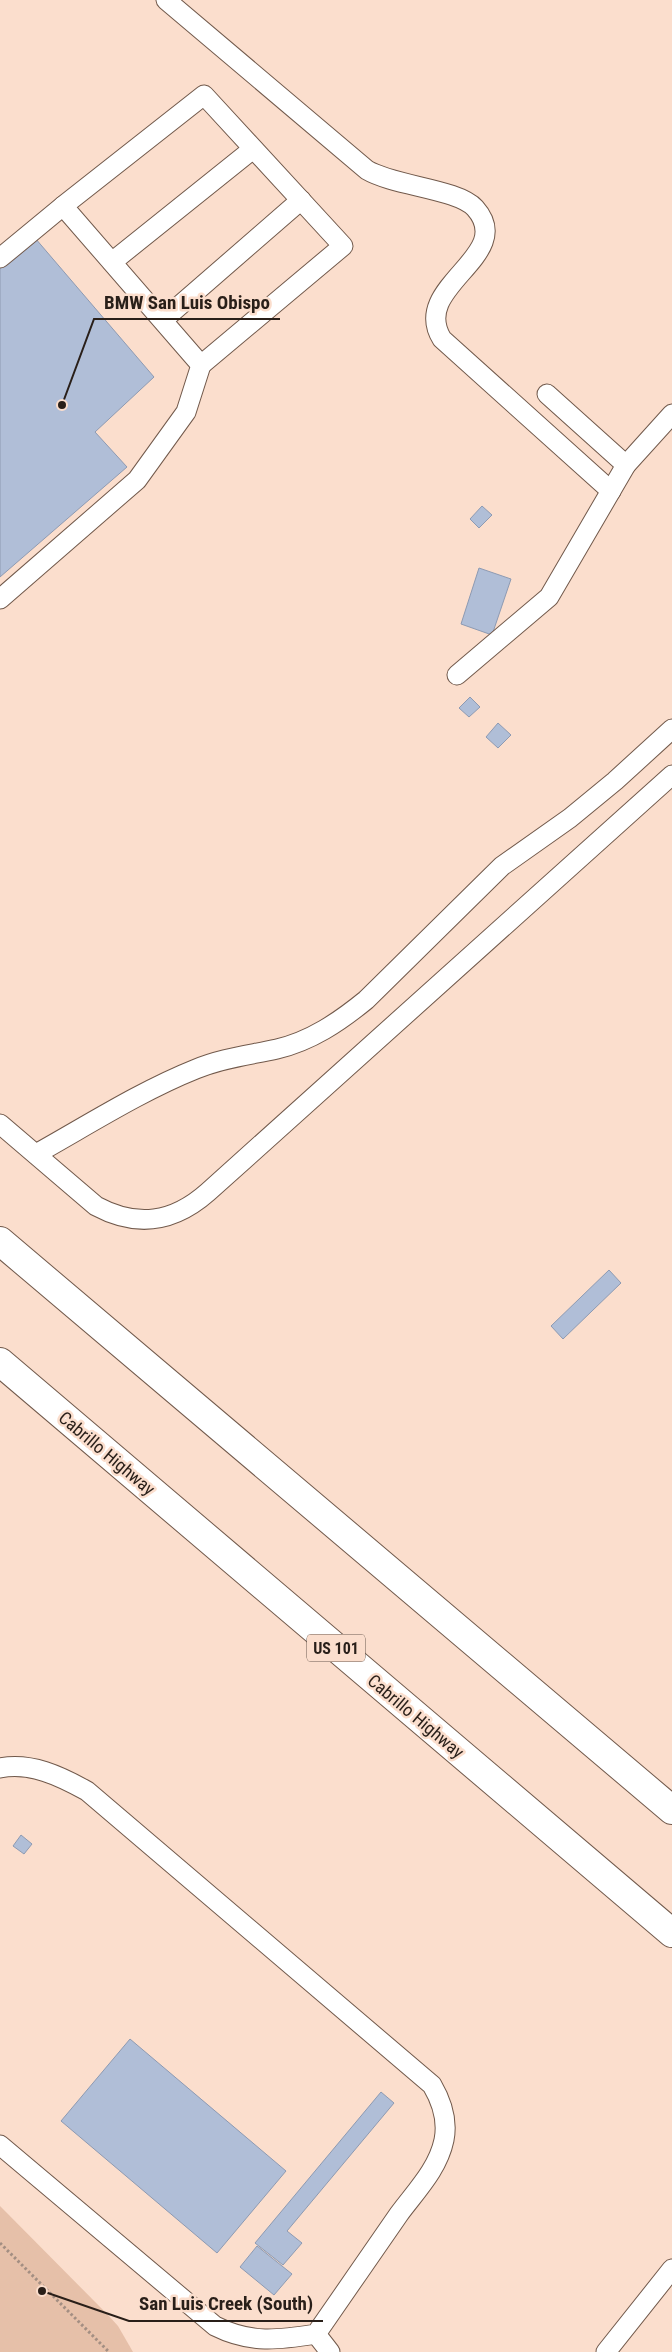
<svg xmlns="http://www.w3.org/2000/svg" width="672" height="2352" viewBox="0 0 672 2352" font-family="'Roboto Condensed',sans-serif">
  <rect width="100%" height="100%" fill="#fbdecd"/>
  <!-- green -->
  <path fill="#e6c0a9" d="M0 2206 108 2315 118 2326 133 2352H0Z"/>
  <!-- building -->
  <g fill="#b0bed7" stroke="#8d9ab2">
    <path d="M35 238 154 377 95 432 127 467 0 577V266Z"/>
    <path d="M482 506 492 515 479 528 470 519Z"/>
    <path d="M479 568 511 579 492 635 461 624Z"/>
    <path d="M470 697 480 707 469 717 459 708Z"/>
    <path d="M498 723 511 735 498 748 486 737Z"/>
    <path d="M609 1270 621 1283 563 1339 551 1326Z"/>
    <path d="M21 1835 32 1844 24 1854 13 1846Z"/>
    <path d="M130 2039 286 2171 217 2253 61 2121Z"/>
    <path d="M381 2092 394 2103 287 2231 302 2243 283 2265 255 2243Z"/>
    <path d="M257 2246 292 2274 274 2295 240 2267Z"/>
  </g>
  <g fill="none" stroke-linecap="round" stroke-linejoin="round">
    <!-- lane casing -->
    <g stroke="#71594b" stroke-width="21">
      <g id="lane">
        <path d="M166 0 367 170C394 186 458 189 475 208 518 256 409 286 442 339L611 491"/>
        <path d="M63 206 204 95 343 246 201 365"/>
        <path d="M0 258 63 206 201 365 186 412 137 480 0 599"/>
        <path d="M112 262 253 149"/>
        <path d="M163 320 301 200"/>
        <path d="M547 394 626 465"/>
        <path d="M457 675 549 597 626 465 672 414"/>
        <path d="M0 1124 96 1206C137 1228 173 1223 208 1192L672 775"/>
        <path d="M36 1154C88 1125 141 1091 196 1069 222 1058 250 1055 277 1049 311 1041 339 1022 366 1000L502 866 570 818 615 781 672 729"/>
        <path d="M0 1768C31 1762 60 1776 87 1791L432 2085C442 2102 448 2120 444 2140 438 2169 416 2191 399 2214 371 2254 344 2294 316 2334 278 2340 251 2344 215 2326L0 2145"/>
        <path d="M316 2334 330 2352"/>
        <path d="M606 2352 672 2269"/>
      </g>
    </g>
    <!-- highway casing -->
    <g stroke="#71594b" stroke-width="30">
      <g id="highway">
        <path d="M0 1241 672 1810"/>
        <path d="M0 1362 672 1933"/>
      </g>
    </g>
    <!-- path -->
    <path stroke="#a38e82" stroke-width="3" stroke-dasharray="2.5 2.5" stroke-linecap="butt" d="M0 2243 109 2352"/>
    <!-- lane -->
    <use href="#lane" stroke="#fff" stroke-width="19"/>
    <!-- highway -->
    <use href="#highway" stroke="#fff" stroke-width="28"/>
  </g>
  <g text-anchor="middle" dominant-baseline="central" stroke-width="5" stroke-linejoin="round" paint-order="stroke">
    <!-- shield labels -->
    <rect fill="#fbdecd" stroke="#68584f" stroke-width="1" x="307" y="1634.5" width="58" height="27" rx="4"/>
    <g font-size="16" font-weight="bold" fill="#291f19">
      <text x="336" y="1648">US 101</text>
    </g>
    <!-- street labels -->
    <g font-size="18" fill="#291f19" stroke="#fbdecd">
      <text transform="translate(107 1453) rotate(40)">Cabrillo Highway</text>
      <text transform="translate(416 1716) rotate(40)">Cabrillo Highway</text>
    </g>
  </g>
  <!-- callouts -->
  <path fill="none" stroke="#291f19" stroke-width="2" d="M62 405L94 319H280M42 2291L129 2321H323"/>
  <g fill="#291f19" stroke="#fbdecd" stroke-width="2">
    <circle cx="62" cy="405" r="5"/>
    <circle cx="42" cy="2291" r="5"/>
  </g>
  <g font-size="19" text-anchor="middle" font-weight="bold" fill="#291f19" stroke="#fbdecd" stroke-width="5" stroke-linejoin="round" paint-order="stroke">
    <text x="187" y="309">BMW San Luis Obispo</text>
    <text x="226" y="2310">San Luis Creek (South)</text>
  </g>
</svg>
